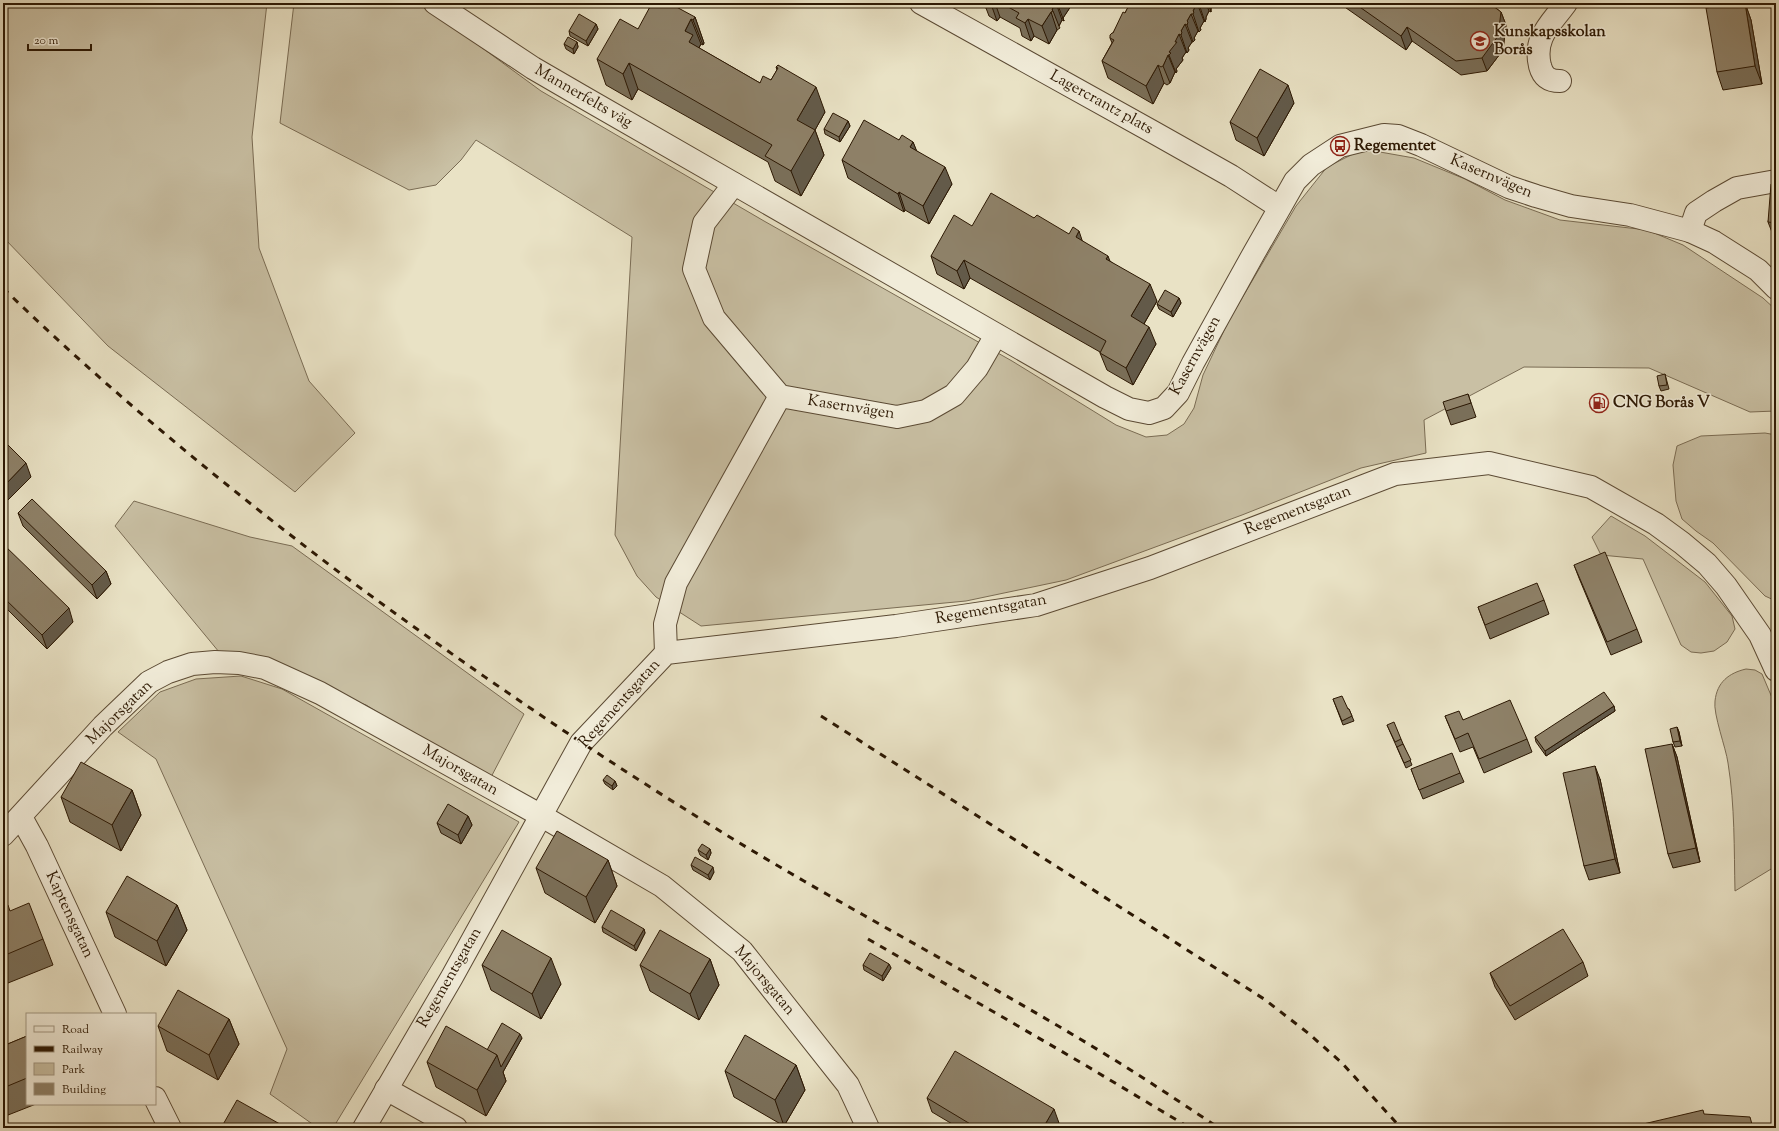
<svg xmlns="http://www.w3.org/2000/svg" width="1779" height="1131" viewBox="0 0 1779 1131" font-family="'Sorts Mill Goudy',serif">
  <rect width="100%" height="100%" fill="#e9e2c5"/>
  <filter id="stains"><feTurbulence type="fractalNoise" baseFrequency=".005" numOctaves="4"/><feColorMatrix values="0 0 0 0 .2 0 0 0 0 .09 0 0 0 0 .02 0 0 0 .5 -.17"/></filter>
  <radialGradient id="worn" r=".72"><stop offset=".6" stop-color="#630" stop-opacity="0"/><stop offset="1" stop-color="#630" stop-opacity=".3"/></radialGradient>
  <!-- green -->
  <g fill="#c9c0a4" stroke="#7a6c54">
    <path d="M3 3H267L252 137 259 248 309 381 355 433 295 492 108 346 3 237Z"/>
    <path d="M294 3H421L541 91 764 221 1012 361 1116 425 1146 437 1167 435 1184 424 1194 408 1203 375 1228 322 1296 206 1327 167 1363 149 1414 158 1465 179 1505 200 1560 220 1647 230 1683 245 1763 298 1776 310V411L1750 412 1649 368 1524 367 1424 420 1426 453 1361 468 1242 515 1066 580 966 601 701 626 656 597 637 576 615 535 632 237 476 140 461 160 436 185 409 190 280 123Z"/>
    <path d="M1765 433 1776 435V601L1765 596 1713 543 1696 531 1682 519 1676 501 1673 465 1677 446 1701 436Z"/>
    <path d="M134 501 250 537 292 546 524 714 489 781 366 705 224 658 115 526Z"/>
    <path d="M1611 516 1645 536 1705 582 1732 616 1735 629 1727 642 1714 651 1701 653 1691 652 1681 645 1643 559 1601 555 1592 537Z"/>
    <path d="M1746 669 1755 670 1762 674 1776 707V866L1735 891C1734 849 1735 806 1728 763 1726 748 1713 714 1715 701 1717 682 1729 673 1746 669Z"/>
    <path d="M241 676 282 689 519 822 333 1128H318L270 1094 287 1049 156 759 118 732 160 692 196 679Z"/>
  </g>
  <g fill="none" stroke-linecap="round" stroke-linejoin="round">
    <!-- minor casing -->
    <g stroke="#5b4a34" stroke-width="24">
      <g id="minor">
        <path d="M435 3 533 68 583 97 1105 397 1129 409 1149 413 1164 408 1178 393 1193 363 1254 253 1295 181 1311 165 1340 146 1384 135 1398 136 1421 145 1509 187 1536 196 1571 206 1630 215 1690 231 1714 242 1758 270 1776 288"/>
        <path d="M921 3 1153 132 1231 176 1279 207"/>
        <path d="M1560 81C1549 81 1543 77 1540 66 1533 37 1551 24 1566 3"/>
        <path d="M734 184 704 223 694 269 714 318 780 396 897 417 926 411 954 395 977 368 996 335"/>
        <path d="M1690 231 1696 213 1714 201 1737 188 1776 181"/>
        <path d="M666 653 665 624 676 583 780 396"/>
        <path d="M21 817 37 846 115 1014"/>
        <path d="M3 835 103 726 149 682 168 672 192 664 215 662 239 663 265 668 320 693 540 815 662 886 742 951 848 1085 868 1128"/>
        <path d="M386 1089 456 1128"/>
        <path d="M155 1098 170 1128"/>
        <path d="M364 1128 452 977 581 743 666 653 896 626 1036 605 1150 568 1395 474 1489 463 1591 487 1656 524 1682 543 1707 564 1726 586 1760 635 1776 670"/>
      </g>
    </g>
    <!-- minor -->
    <use href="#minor" stroke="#f1ecd9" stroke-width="22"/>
    <!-- rail -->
    <g stroke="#2c1803" stroke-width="3" stroke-dasharray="7 7" stroke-linecap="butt">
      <path d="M3 288C110 392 225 486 344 576 470 669 599 757 733 839 858 915 988 982 1113 1059 1149 1081 1184 1105 1219 1128"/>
      <path d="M821 716 1264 999 1308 1033 1342 1063 1401 1128"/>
      <path d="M868 939 1080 1062 1190 1128"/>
    </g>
  </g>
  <!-- wall -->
  <g fill="#7a6f59" stroke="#2c1803">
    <path d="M976 3H1073V5L1071 6 1063 18 1064 21 1062 20 1059 26 1060 28 1057 30 1049 44 1034 36 1031 41 1022 36 1020 28 1000 17 997 21 989 16 986 8Z"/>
    <path d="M1129 3H1215L1211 8V12L1209 11 1206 17V19L1205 22 1204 21 1200 28 1201 30 1199 32 1198 31 1194 38 1195 40 1193 42H1192L1188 48 1189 50 1187 53 1186 52 1182 58 1183 60 1176 69 1177 71 1176 73 1175 72 1170 83 1167 85 1164 83 1153 104 1108 78 1102 61 1112 43 1110 38 1129 6 1128 5Z"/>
    <path d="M1339 3H1494L1492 5 1501 12 1506 25 1503 50 1487 71 1461 75 1412 41 1406 50Z"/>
    <path d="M1745 3 1751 20 1762 84 1723 90 1717 72Z"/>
    <path d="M695 17 704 43 703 45 701 44 699 48 760 83 771 80 777 70 776 67 778 65 825 112 815 130 824 155 801 196 775 181 768 162 638 89 632 100 606 85 597 59 638 29Z"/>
    <path d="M596 24 598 29 588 46 570 36 569 31Z"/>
    <path d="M577 42 578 47 574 54 566 49 564 44Z"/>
    <path d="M1294 103 1264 156 1236 140 1230 122Z"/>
    <path d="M848 121 850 126 840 142 825 134 824 129Z"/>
    <path d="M899 140 913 142 916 150 952 184 929 224 905 210 904 212 848 178 842 160Z"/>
    <path d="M1776 184V240H1775L1768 222Z"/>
    <path d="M1034 218 1082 241 1110 261 1157 301 1144 324 1156 344 1133 385 1107 370 1100 353V352L970 278 964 289 937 274 931 256Z"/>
    <path d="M1179 298 1181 303 1173 317 1159 309 1157 304Z"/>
    <path d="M1665 374 1669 389 1661 391 1659 386Z"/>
    <path d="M1468 394 1476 417 1451 425 1446 411Z"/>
    <path d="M18 513 106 571 111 584 97 599 23 526Z"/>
    <path d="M3 544 73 622 47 649 3 605Z"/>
    <path d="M1574 565 1637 629 1642 642 1611 655 1579 578Z"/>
    <path d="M1544 600 1549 614 1490 639 1478 607Z"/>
    <path d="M1333 699 1348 709H1349L1354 721 1343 725Z"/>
    <path d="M1614 706 1615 711 1546 756 1536 742 1535 737Z"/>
    <path d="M1445 716 1463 720 1527 739 1532 752 1484 773 1473 747 1460 752Z"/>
    <path d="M1387 725 1401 739 1412 765 1406 768Z"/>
    <path d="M1677 727 1679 732 1682 746 1675 747 1673 742Z"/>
    <path d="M1672 744 1677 757 1700 862 1673 868 1668 854Z"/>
    <path d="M1411 769 1460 773 1464 782 1423 799Z"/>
    <path d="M1600 779 1620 873 1589 880 1584 866Z"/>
    <path d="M603 780 615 781 617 786 613 790 605 784Z"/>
    <path d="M132 790 141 815 121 851 70 822 61 797Z"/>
    <path d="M468 816 472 825 461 844 441 833 437 823Z"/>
    <path d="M710 849 711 853 708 860 700 855 698 850Z"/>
    <path d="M608 860 617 886 595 923 545 893 536 868Z"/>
    <path d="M691 865 714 872 710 880 693 870Z"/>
    <path d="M177 905 187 930 166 966 115 937 106 912Z"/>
    <path d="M3 907 10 911 43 939 53 965 3 985Z"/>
    <path d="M602 927 644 929 645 933 636 951 603 932Z"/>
    <path d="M710 959 719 985 699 1020 650 991 640 965Z"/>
    <path d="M1583 962 1588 976 1515 1020 1495 987 1490 973Z"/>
    <path d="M889 964 891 968 883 981 864 970 863 965Z"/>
    <path d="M482 965 561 984 541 1019 491 990Z"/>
    <path d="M229 1019 239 1044 218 1080 167 1051 158 1026Z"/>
    <path d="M27 1036V1104H36L3 1117V1046Z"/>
    <path d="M522 1038 503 1072 506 1081 486 1116 436 1087 427 1062 487 1050Z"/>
    <path d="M796 1065 805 1090 784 1126 734 1097 725 1071Z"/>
    <path d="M927 1098 1059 1123 1056 1128H959L932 1112Z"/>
  </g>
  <!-- shaded-wall -->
  <g fill="#635a49" stroke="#2c1803">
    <path d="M991 3H995L1000 17 997 21 991 4Z"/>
    <path d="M1055 3H1056L1062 20 1059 26 1053 11 1052 10Z"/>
    <path d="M1057 3H1070L1071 6 1063 18 1064 21Z"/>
    <path d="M1197 3 1204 21 1200 28 1201 30 1199 32 1193 14V11Z"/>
    <path d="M1199 3H1206L1209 11 1206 17V19L1205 22 1199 4Z"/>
    <path d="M1208 3H1215L1211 8V12Z"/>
    <path d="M1745 3 1751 20 1762 84 1755 66Z"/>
    <path d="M1051 12 1057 30 1049 44 1042 26Z"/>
    <path d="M1501 12 1506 25 1503 50 1487 71 1482 58Z"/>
    <path d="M1191 14 1198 31 1194 38 1195 40 1193 42 1187 25V21Z"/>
    <path d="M695 17 704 43 703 45 693 20Z"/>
    <path d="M691 19 701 44 698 49V68L685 31Z"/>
    <path d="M1028 19 1034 36 1031 41 1025 23Z"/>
    <path d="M596 24 598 29 588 46 586 41Z"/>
    <path d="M1185 24 1192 42 1188 48 1189 50 1187 53 1181 35V31Z"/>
    <path d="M1407 27 1412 41 1406 50 1401 36Z"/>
    <path d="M1179 34 1186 52 1182 58 1183 60 1176 69 1177 71 1176 73 1169 55V52Z"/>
    <path d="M577 42 578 47 574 54 573 49Z"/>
    <path d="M1168 55 1175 72 1170 83 1163 66Z"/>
    <path d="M629 63 638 89 632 100 623 74Z"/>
    <path d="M1158 65 1164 83 1153 104 1146 86Z"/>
    <path d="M1288 85 1294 103 1264 156 1257 138Z"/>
    <path d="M816 87 825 112 815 130 824 155 801 196 791 171 797 120Z"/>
    <path d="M848 121 850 126 840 142 839 137Z"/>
    <path d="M913 142 920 159 910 147Z"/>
    <path d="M945 167 952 184 929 224 923 206Z"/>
    <path d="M899 192 905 210 904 212 898 194Z"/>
    <path d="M1079 231 1085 249 1076 237Z"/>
    <path d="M1108 256 1115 274 1106 259Z"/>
    <path d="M964 260 970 278 964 289 957 271Z"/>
    <path d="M1150 284 1157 301 1138 334 1131 316Z"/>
    <path d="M1179 298 1181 303 1173 317 1171 312Z"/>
    <path d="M1149 327 1156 344 1133 385 1126 368Z"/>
    <path d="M26 463 31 477 3 505V487Z"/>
    <path d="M106 571 111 584 97 599 92 585Z"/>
    <path d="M69 608 73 622 47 649 42 635Z"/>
    <path d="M1614 706 1615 711 1546 756 1545 751Z"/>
    <path d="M1677 727 1679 732 1682 746 1680 741Z"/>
    <path d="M1672 744 1677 757 1700 862 1696 848Z"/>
    <path d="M1595 766 1600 779 1620 873 1615 859Z"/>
    <path d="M615 781 617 786 613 790 612 786Z"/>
    <path d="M132 790 141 815 121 851 112 825Z"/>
    <path d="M468 816 472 825 461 844 458 835Z"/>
    <path d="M710 849 711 853 708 860 706 855Z"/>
    <path d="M608 860 617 886 595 923 586 897Z"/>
    <path d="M713 867 714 872 710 880 708 875Z"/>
    <path d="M177 905 187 930 166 966 157 941Z"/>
    <path d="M644 929 645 933 636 951 634 946Z"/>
    <path d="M551 958 561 984 541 1019 532 994Z"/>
    <path d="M710 959 719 985 699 1020 690 994Z"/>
    <path d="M889 964 891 968 883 981 882 976Z"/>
    <path d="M229 1019 239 1044 218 1080 209 1055Z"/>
    <path d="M520 1034 522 1038 503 1072 506 1081 486 1116 477 1090 497 1055Z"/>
    <path d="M796 1065 805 1090 784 1126 775 1100Z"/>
    <path d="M1054 1109 1059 1123 1056 1128H1043Z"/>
  </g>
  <!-- building -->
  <g fill="#8e8168" stroke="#2c1803">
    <path d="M652 3H669L695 17 693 20 691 19 685 31 693 35 689 42 760 83 763 76 771 80 778 68 776 67 778 65 816 87 797 120 815 130 791 171 765 156 772 145 629 63 623 74 597 59 620 19 638 29Z"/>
    <path d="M1001 3H1055L1052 10 1053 11 1051 12 1042 26 1028 19 1025 23 1016 18 1019 13Z"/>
    <path d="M1129 3H1199V4L1197 3 1193 11 1194 12 1193 14H1191L1187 21 1188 22 1187 25 1185 24 1181 31 1182 32 1181 35 1179 34 1175 42H1177L1169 52 1171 53 1169 55H1168L1163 66 1161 67 1158 65 1146 86 1102 61 1114 40 1110 38V35L1112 33H1113L1123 12 1125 13 1129 5H1128Z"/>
    <path d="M1354 3H1489L1501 12 1498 36 1482 58 1456 61 1407 27 1401 36Z"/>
    <path d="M1740 3H1745L1755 66 1717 72 1706 8Z"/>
    <path d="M579 14 596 24 586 41 569 31Z"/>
    <path d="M568 37 577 42 573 49 564 44Z"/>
    <path d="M1260 69 1288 85 1257 138 1230 122Z"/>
    <path d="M833 113 848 121 839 137 824 129Z"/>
    <path d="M864 120 899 140 902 135 913 142 910 147 945 167 923 206 899 192 898 194 842 160Z"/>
    <path d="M1771 184H1776V223L1768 222Z"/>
    <path d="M991 193 1034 218 1037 215 1069 234 1073 227 1079 231 1076 237 1108 256 1106 259 1150 284 1131 316 1149 327 1126 368 1100 353 1106 341 964 260 957 271 931 256 954 215 972 226Z"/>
    <path d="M1165 290 1179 298 1171 312 1157 304Z"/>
    <path d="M1665 374 1667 385 1659 386 1657 376Z"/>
    <path d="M1468 394 1471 403 1446 411 1443 402Z"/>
    <path d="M3 440 26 463 3 487Z"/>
    <path d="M32 499 106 571 92 585 18 513Z"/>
    <path d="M3 544 69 608 42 635 3 597Z"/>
    <path d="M1605 552 1637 629 1607 642 1574 565Z"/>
    <path d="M1537 583 1544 600 1485 625 1478 607Z"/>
    <path d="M1604 692 1614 706 1545 751 1535 737Z"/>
    <path d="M1342 696 1348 709H1349L1352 716 1342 721 1333 699Z"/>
    <path d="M1510 700 1527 739 1479 759 1468 733 1455 739 1445 716 1459 711 1463 720Z"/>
    <path d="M1394 722 1401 739 1395 742 1387 725Z"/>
    <path d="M1677 727 1680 741 1673 742 1670 729Z"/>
    <path d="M1403 744 1411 760 1404 763 1397 747Z"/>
    <path d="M1672 744 1696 848 1668 854 1645 749Z"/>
    <path d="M1452 753 1460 773 1419 790 1411 769Z"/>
    <path d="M81 762 132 790 112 825 61 797Z"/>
    <path d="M1595 766 1615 859 1584 866 1563 773Z"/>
    <path d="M607 775 615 781 612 786 603 780Z"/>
    <path d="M448 804 468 816 458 835 437 823Z"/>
    <path d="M557 831 608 860 586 897 536 868Z"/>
    <path d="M702 844 710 849 706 855 698 850Z"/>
    <path d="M695 857 713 867 708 875 691 865Z"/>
    <path d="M127 876 177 905 157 941 106 912Z"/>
    <path d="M29 903 43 939 3 956V907L8 905 10 911Z"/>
    <path d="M611 910 644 929 634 946 602 927Z"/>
    <path d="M1563 929 1583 962 1510 1006 1490 973Z"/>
    <path d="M502 930 551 958 532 994 482 965Z"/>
    <path d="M660 930 710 959 690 994 640 965Z"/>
    <path d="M870 953 889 964 882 976 863 965Z"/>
    <path d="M178 990 229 1019 209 1055 158 1026Z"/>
    <path d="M502 1023 520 1034 501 1067 497 1055 487 1050Z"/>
    <path d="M446 1026 497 1055 477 1090 427 1062Z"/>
    <path d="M745 1035 796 1065 775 1100 725 1071Z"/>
    <path d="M27 1036V1078L3 1088V1046Z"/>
    <path d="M955 1051 1054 1109 1043 1128H977L927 1098Z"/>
    <path d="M237 1100 287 1128H221Z"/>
    <path d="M1703 1110 1704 1114 1750 1117 1753 1128H1635L1639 1127V1125Z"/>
    <path d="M390 1124 397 1128H388Z"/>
  </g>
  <!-- icons -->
  <defs>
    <g id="school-ring" transform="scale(1)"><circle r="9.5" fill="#f1ecd9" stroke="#8f2418" stroke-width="1.5"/><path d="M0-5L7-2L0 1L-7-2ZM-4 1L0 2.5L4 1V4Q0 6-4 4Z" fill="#8f2418"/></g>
    <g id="bus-ring" transform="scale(1)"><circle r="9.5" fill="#f1ecd9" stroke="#8f2418" stroke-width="1.5"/><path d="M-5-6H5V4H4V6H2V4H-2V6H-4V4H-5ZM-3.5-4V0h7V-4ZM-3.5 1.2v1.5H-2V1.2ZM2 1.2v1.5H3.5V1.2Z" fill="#8f2418"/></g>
    <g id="fuel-ring" transform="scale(1)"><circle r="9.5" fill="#f1ecd9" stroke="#8f2418" stroke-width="1.5"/><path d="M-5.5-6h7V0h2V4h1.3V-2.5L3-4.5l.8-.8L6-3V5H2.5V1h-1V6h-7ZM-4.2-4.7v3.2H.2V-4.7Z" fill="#8f2418"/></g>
  </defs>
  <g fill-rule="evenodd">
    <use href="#school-ring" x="1480" y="41"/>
    <use href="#bus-ring" x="1340" y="146"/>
    <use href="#fuel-ring" x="1599" y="403"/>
  </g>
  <g text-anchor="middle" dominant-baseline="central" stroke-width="3" stroke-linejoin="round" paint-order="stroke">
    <!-- poi labels -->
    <g font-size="16" font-weight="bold" fill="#2c1803" stroke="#f1ecd9" text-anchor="start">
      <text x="1494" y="32">Kunskapsskolan<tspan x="1494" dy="18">Borås</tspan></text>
      <text x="1354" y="146">Regementet</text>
      <text x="1613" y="403">CNG Borås V</text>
    </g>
    <!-- street labels -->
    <g font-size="16" fill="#2c1803" stroke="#f1ecd9">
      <text transform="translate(583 97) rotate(30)">Mannerfelts väg</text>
      <text transform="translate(1101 103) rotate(29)">Lagercrantz plats</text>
      <text transform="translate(1491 177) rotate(23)">Kasernvägen</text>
      <text transform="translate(1196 356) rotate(-61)">Kasernvägen</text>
      <text transform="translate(851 408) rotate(9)">Kasernvägen</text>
      <text transform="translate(1298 511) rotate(-21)">Regementsgatan</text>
      <text transform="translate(991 610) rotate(-10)">Regementsgatan</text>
      <text transform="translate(620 704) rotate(-48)">Regementsgatan</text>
      <text transform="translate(120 713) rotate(-44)">Majorsgatan</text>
      <text transform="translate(460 771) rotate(30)">Majorsgatan</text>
      <text transform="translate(69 915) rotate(65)">Kaptensgatan</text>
      <text transform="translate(450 978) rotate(-60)">Regementsgatan</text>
      <text transform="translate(764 981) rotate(50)">Majorsgatan</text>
    </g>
  </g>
  <!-- margin -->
  <rect width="1779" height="1131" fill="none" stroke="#e9e2c5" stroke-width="16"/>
  <rect x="4" y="4" width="1771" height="1123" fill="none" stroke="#2c1803" stroke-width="2"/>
  <rect x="8" y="8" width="1763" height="1115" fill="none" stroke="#2c1803"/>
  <!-- legend -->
  <rect x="26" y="1013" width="130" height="92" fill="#f1ecd9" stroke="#a29783"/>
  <rect x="34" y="1026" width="20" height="6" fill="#f1ecd9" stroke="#a29783"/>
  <text x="62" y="1033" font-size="12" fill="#2c1803">Road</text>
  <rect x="34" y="1046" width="20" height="6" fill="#2c1803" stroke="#a29783"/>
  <text x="62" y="1053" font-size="12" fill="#2c1803">Railway</text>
  <rect x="34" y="1063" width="20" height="12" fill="#c9c0a4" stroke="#a29783"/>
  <text x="62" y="1073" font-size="12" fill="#2c1803">Park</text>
  <rect x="34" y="1083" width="20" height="12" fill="#8e8168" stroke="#a29783"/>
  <text x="62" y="1093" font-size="12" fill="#2c1803">Building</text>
  <!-- scale -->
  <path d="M28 44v6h63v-6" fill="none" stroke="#2c1803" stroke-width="2"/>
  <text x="34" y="44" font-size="12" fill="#2c1803" stroke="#f1ecd9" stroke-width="3" paint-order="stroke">20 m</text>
  <rect width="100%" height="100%" filter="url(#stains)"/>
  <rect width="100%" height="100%" fill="url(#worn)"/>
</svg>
